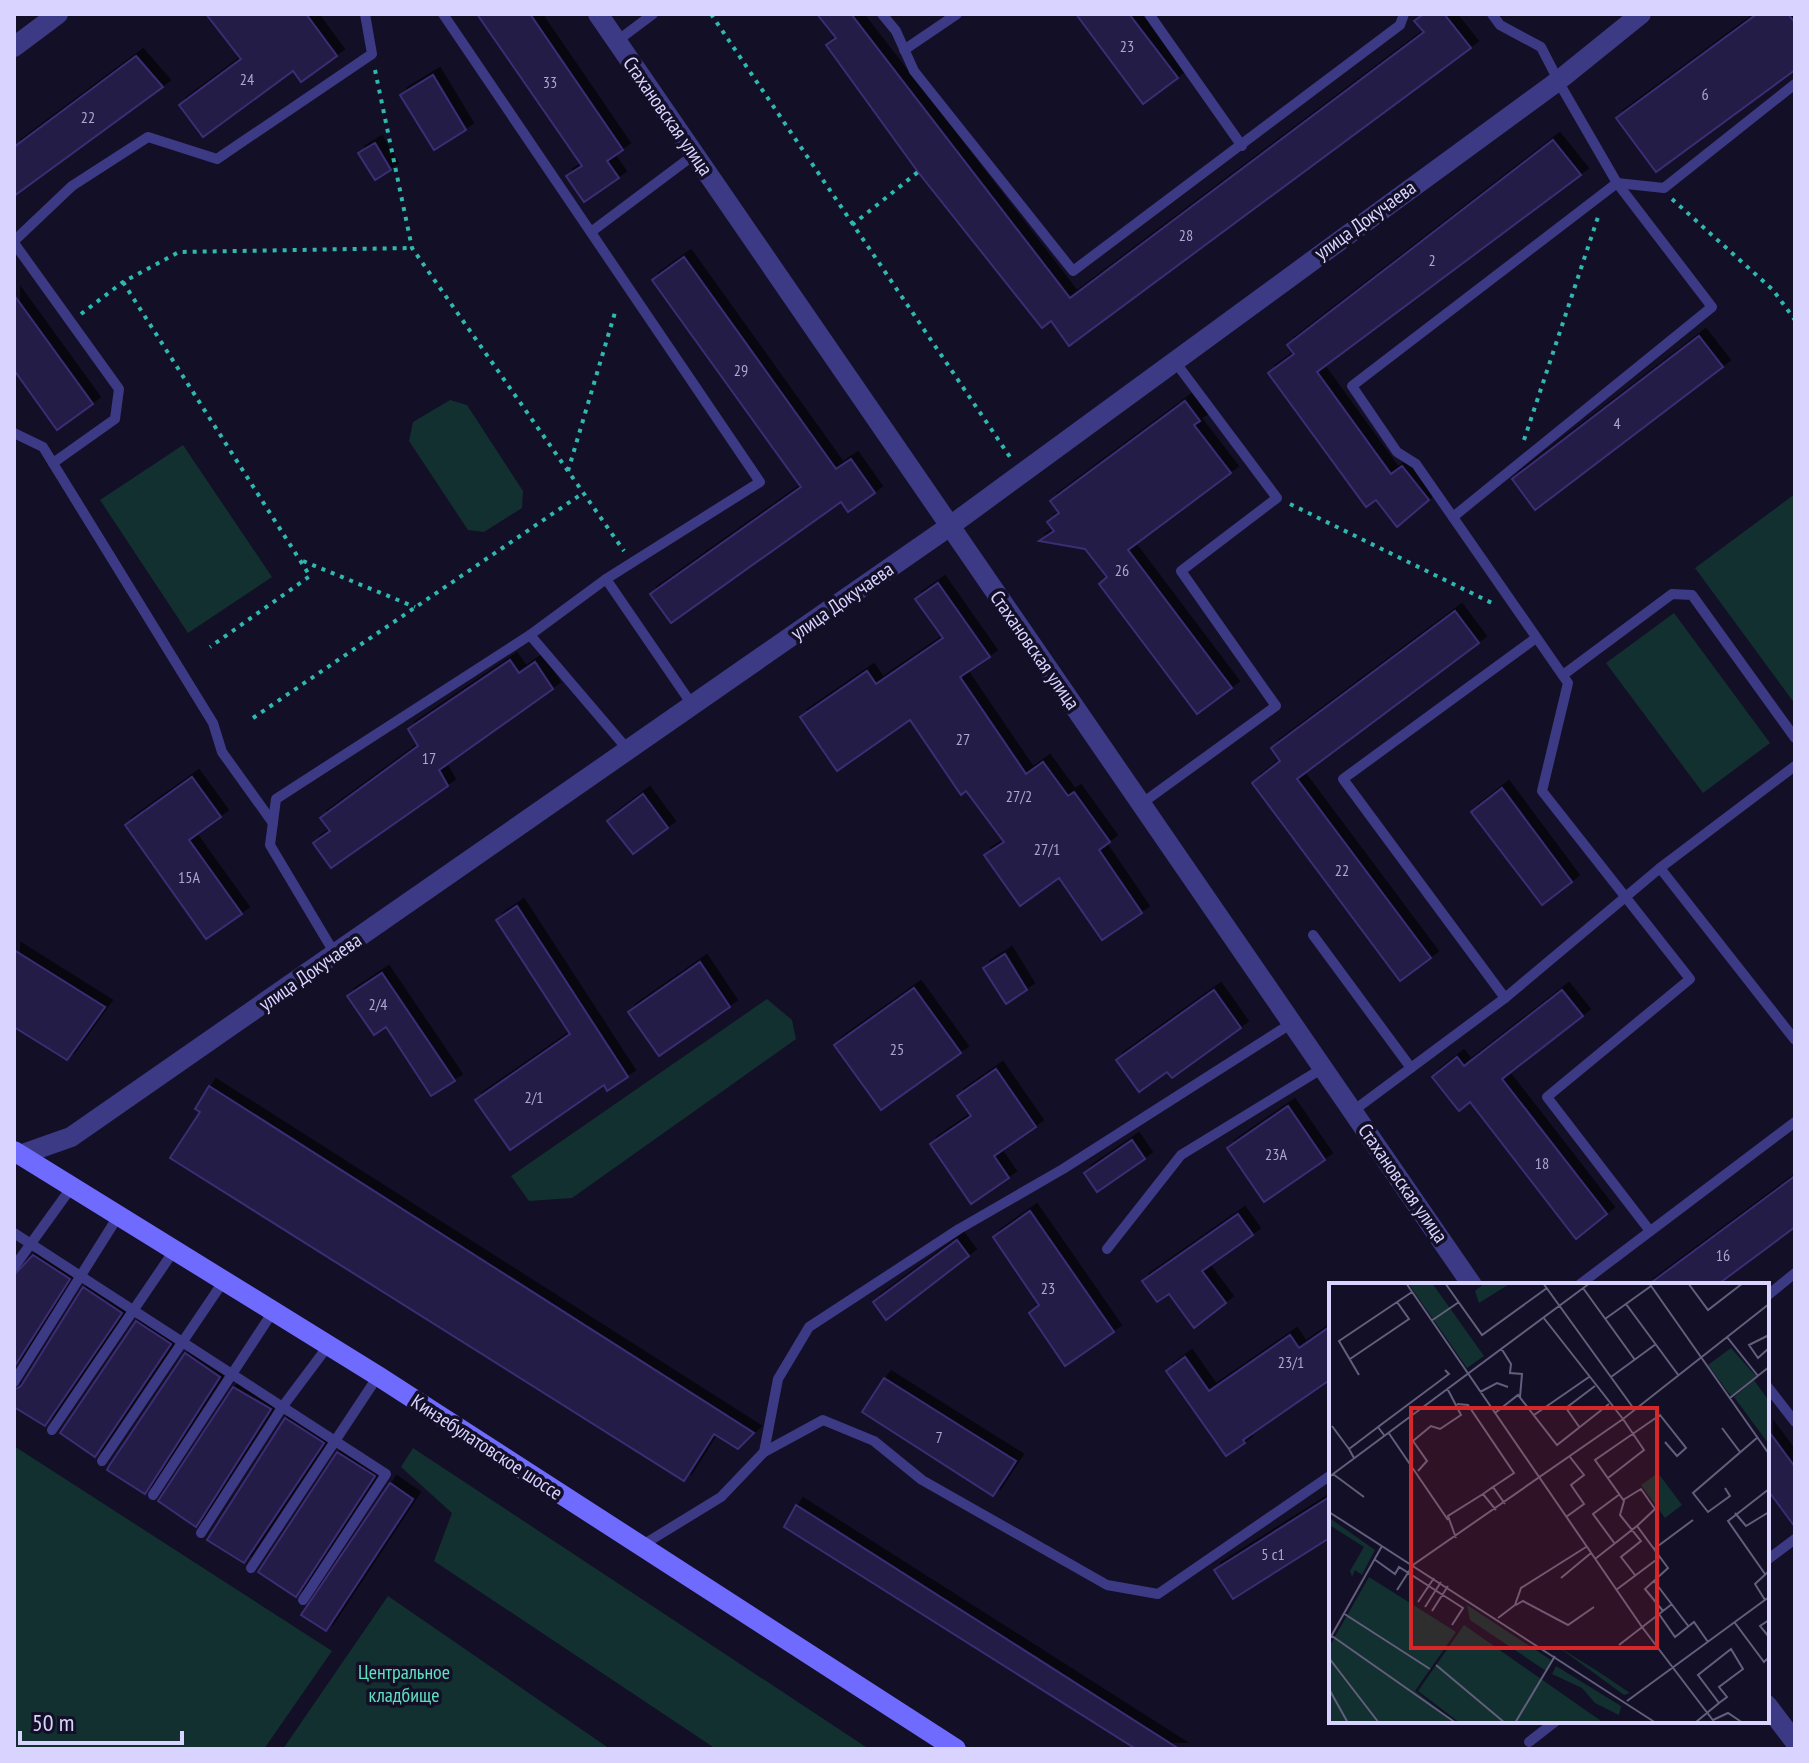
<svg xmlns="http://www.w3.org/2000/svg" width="1809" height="1763" viewBox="0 0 1809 1763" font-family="'PT Sans Narrow',sans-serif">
  <defs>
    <filter id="shadow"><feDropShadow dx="7" dy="-7" stdDeviation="0" flood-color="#0009"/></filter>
  </defs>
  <rect width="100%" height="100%" fill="#130f26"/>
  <!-- green -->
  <g fill="#12302f">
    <path d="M450 400 467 405 523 491 522 508 484 532 468 530 409 441 413 422Z"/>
    <path d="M183 445 272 577 188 633 100 500Z"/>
    <path d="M1795 494V704L1695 568Z"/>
    <path d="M1674 613 1770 743 1703 793 1606 663Z"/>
    <path d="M767 999 792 1020 796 1039 572 1198 529 1201 511 1176Z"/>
    <path d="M14 1446 332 1651 264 1749H14Z"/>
    <path d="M413 1448 869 1749H716L434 1561 452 1513 401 1467Z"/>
    <path d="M388 1596 610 1749H283Z"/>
  </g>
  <!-- building -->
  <g fill="#241b47" stroke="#3b2d73" stroke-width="2" filter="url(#shadow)">
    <path d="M206 14H306L337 56 301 82 293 71 203 137 179 105 241 59Z"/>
    <path d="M477 14H530L623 150 607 161 619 178 584 202 566 176 582 166Z"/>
    <path d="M817 14H851L1070 298 1424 32 1414 21 1424 14H1444L1471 48 1069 346 1051 321 1042 328 918 172 826 45 836 38Z"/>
    <path d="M1076 14H1129L1178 78 1143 104Z"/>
    <path d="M1757 14H1788L1795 23V70L1656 172 1616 118Z"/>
    <path d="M136 56 163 87 14 196V147Z"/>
    <path d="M433 75 466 130 434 150 400 95Z"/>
    <path d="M1553 140 1581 175 1317 372 1391 474 1402 466 1429 500 1397 527 1376 500 1366 507 1268 373 1294 354 1287 345Z"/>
    <path d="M375 143 391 170 375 180 358 153Z"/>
    <path d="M684 257 836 469 851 459 875 493 848 512 841 502 671 623 650 594 801 487 652 280Z"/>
    <path d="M14 295 93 404 57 430 14 370Z"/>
    <path d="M1699 336 1723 367 1535 510 1512 479Z"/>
    <path d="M1185 401 1200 421 1194 425 1231 473 1128 550 1232 688 1197 714 1099 584 1107 577 1085 549 1039 541 1054 531 1047 522 1059 513 1050 501Z"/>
    <path d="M938 583 990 657 960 677 1026 774 1043 762 1068 796 1074 792 1110 842 1099 850 1142 913 1102 940 1059 878 1020 906 984 855 1004 842 966 791 961 795 910 720 837 771 800 717 867 671 876 684 943 638 915 599Z"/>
    <path d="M1455 611 1479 643 1297 779 1431 958 1400 981 1252 783 1280 761 1271 748Z"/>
    <path d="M510 660 519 673 535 662 553 689 439 770 448 786 331 868 313 843 330 831 320 818 418 746 408 729Z"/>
    <path d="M192 777 221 817 189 840 242 914 206 939 125 825Z"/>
    <path d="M1502 788 1572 882 1542 905 1471 812Z"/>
    <path d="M643 794 668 828 633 854 607 821Z"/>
    <path d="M517 906 628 1077 607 1091 604 1085 510 1150 475 1100 570 1034 496 920Z"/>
    <path d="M14 950 105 1007 67 1060 14 1027Z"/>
    <path d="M1005 954 1027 990 1006 1004 983 968Z"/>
    <path d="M700 962 730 1007 659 1056 628 1012Z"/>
    <path d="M382 973 455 1081 431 1096 386 1027 374 1035 347 996Z"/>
    <path d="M914 988 961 1053 881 1110 834 1045Z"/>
    <path d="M1214 990 1241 1028 1172 1078 1167 1072 1139 1092 1116 1060Z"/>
    <path d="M1562 990 1583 1016 1502 1079 1607 1214 1576 1239 1470 1102 1459 1111 1432 1077 1457 1057 1464 1066Z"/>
    <path d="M996 1069 1036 1127 994 1156 1009 1178 971 1204 930 1144 971 1116 957 1096Z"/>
    <path d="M209 1086 754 1433 738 1449 714 1434 684 1481 170 1158 200 1112 195 1109Z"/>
    <path d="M1288 1106 1325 1160 1264 1202 1227 1148Z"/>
    <path d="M1132 1140 1145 1159 1097 1192 1084 1173Z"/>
    <path d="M1795 1176V1227L1717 1285H1648Z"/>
    <path d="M1030 1211 1114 1332 1065 1366 1029 1313 1039 1305 993 1237Z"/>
    <path d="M1238 1214 1253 1235 1202 1271 1226 1303 1194 1328 1169 1294 1157 1302 1142 1281Z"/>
    <path d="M957 1240 969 1256 886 1320 873 1302Z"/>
    <path d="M33 1255 70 1279 14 1367V1275Z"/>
    <path d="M83 1287 122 1313 45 1426 14 1407V1390L21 1386Z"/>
    <path d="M136 1321 171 1344 95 1457 60 1433Z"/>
    <path d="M1331 1326V1379L1243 1440 1245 1443 1226 1456 1166 1371 1185 1357 1209 1391 1290 1335 1299 1348Z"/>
    <path d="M185 1353 220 1377 145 1494 107 1470 109 1466Z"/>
    <path d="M884 1378 1016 1461 993 1496 862 1412Z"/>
    <path d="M233 1387 271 1409 196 1527 158 1501Z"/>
    <path d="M285 1418 324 1443 244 1563 207 1540Z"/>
    <path d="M1767 1429 1795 1467V1527L1767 1489Z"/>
    <path d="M337 1452 375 1476 296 1597 258 1572Z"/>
    <path d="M390 1483 413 1499 326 1631 301 1615Z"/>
    <path d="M1331 1496V1537L1233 1599 1214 1570Z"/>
    <path d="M796 1505 1179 1749H1136L784 1527Z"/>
  </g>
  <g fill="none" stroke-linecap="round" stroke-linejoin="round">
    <!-- path -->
    <g stroke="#2fb8b0" stroke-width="4" stroke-dasharray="4 6" stroke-linecap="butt">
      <path d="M711 14 1010 457"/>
      <path d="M375 70 412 248 624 551"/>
      <path d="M1672 199 1773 290 1795 320"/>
      <path d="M852 225 918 172"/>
      <path d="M123 282 310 576 210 647"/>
      <path d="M81 314 123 282 179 252 412 248"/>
      <path d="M1524 440 1598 217"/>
      <path d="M568 471 616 309"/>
      <path d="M1290 504 1494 604"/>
      <path d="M303 561 415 607"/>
      <path d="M253 718 583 493"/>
    </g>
    <!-- service -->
    <g stroke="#3d3a85" stroke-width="10">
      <path d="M443 14 760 482 606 579"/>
      <path d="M882 14 896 31 914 71 1073 271 1400 25 1404 14"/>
      <path d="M1149 14 1242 146"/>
      <path d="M1492 14 1500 25 1541 47 1558 80"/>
      <path d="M617 41 653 14"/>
      <path d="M904 50 957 14"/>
      <path d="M591 232 695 154"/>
      <path d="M14 241 72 186 148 137 217 159 372 54 365 14"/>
      <path d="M14 243 119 389 115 419 53 463"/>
      <path d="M14 433 43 447 213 723 222 752 273 823"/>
      <path d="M1453 517 1712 307 1617 183 1558 81"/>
      <path d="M530 635 606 579 693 706"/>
      <path d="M1563 675 1672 594 1692 595 1795 738"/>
      <path d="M1141 804 1276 706 1181 571 1277 498 1173 359"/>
      <path d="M1660 868 1795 766"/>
      <path d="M1313 935 1411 1068"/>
      <path d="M335 954 270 845 276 799 530 635 629 751"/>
      <path d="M1505 998 1343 779 1536 638"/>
      <path d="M1353 1111 1505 998 1660 868 1795 1040"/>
      <path d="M1650 1231 1547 1097 1690 979 1542 791 1568 683 1416 464 1397 452 1352 386 1617 183 1664 188 1795 84"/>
      <path d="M14 1233 386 1474 303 1600"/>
      <path d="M1107 1249 1181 1155 1323 1068"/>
      <path d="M14 1267 71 1188"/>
      <path d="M1579 1285 1795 1122"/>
      <path d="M1767 1296 1795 1273"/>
      <path d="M14 1382 117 1218"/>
      <path d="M1767 1386 1795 1422"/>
      <path d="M52 1430 173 1252"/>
      <path d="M764 1452 823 1420 874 1441 922 1480 1107 1585 1158 1594 1331 1475"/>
      <path d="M102 1461 223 1282"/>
      <path d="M153 1495 272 1313"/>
      <path d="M201 1533 283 1406 328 1346"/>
      <path d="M641 1546 721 1497 764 1452 778 1379 809 1327 959 1229 1063 1169 1292 1023"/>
      <path d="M1767 1560 1795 1539"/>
      <path d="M251 1568 378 1376"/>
      <path d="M1529 1742 1556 1721"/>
    </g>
    <!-- minor -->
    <g stroke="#3d3a85" stroke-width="20">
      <path d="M598 14 1472 1285"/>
      <path d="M14 47 58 14"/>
      <path d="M20 1155 71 1137 950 526 1558 81 1641 14"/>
      <path d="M1767 1705 1795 1742"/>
    </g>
    <!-- secondary -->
    <path stroke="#6f6bff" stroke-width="20" d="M14 1151 378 1376 956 1749"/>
  </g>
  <g text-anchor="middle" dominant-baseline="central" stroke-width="7" stroke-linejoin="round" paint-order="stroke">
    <!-- number labels -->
    <g font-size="16" fill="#aca6d1">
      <text x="1127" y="46">23</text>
      <text x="247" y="79">24</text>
      <text x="550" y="82">33</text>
      <text x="1705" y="94">6</text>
      <text x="88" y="117">22</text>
      <text x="1186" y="235">28</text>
      <text x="1432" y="260">2</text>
      <text x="741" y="370">29</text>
      <text x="1617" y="423">4</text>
      <text x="1122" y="570">26</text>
      <text x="963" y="739">27</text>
      <text x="429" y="758">17</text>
      <text x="1019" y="796">27/2</text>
      <text x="1047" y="849">27/1</text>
      <text x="1342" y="870">22</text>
      <text x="189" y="877">15А</text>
      <text x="378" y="1004">2/4</text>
      <text x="897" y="1049">25</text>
      <text x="534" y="1097">2/1</text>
      <text x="1276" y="1154">23А</text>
      <text x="1542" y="1163">18</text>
      <text x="1723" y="1255">16</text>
      <text x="1048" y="1288">23</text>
      <text x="1291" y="1362">23/1</text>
      <text x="939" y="1437">7</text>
      <text x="1273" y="1554">5 с1</text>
    </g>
    <!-- street labels -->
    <g font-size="20" fill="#d9d4ff" stroke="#130f26">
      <text transform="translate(668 116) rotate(55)">Стахановская улица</text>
      <text transform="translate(1365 220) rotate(-36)">улица Докучаева</text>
      <text transform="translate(842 601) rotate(-35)">улица Докучаева</text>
      <text transform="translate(1035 650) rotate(55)">Стахановская улица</text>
      <text transform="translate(310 972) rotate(-35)">улица Докучаева</text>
      <text transform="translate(1403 1183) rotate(55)">Стахановская улица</text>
      <text transform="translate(487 1447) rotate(33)">Кинзебулатовское шоссе</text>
    </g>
    <!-- park labels -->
    <g font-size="20" fill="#5fe0c0" stroke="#130f26">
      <text x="404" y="1672">Центральное<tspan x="404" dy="23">кладбище</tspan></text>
    </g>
  </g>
  <!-- overview -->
  <g transform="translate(1329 1283)">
    <rect width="440" height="440" fill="#130f26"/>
    <path d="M79 0H103L155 73 138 85ZM156 0H182L150 20 146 8ZM402 65 427 93 402 113 379 82ZM425 97 440 118 439 160 405 114ZM329 190 353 222 336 235 312 202ZM2 236 46 267 33 292 26 287 23 294 21 288 35 264 2 243ZM40 294 127 349 86 408 127 440H0V364ZM138 322 222 377 217 388 141 337ZM135 342 275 440H131L89 408ZM228 363 270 389 301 410 295 412ZM227 383 292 423 290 432 266 420 253 405 223 391Z" fill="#12302f"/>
    <path fill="none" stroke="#625e7d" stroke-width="2" d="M77 0 313 344 386 440M116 0 153 52 218 5M214 0 305 126M320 0 440 171M359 0 379 27 414 0M254 5 306 77M297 21 350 93M214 34 294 136M276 36 322 3M102 38 130 19M440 52 420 62 429 75 440 65M398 54 429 93M172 65 182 81 181 90 193 91 191 114M21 76 80 36 68 19M30 92 10 58 83 9M282 94 327 61M151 109 168 100 179 104M401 115 440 84M128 121 139 122 185 190 164 204M166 130 189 112 228 162 280 121M205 132 260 94M3 143 20 166M251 145 237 125 266 103M393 145 411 169M59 149 119 237M55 152 49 144 120 91 116 87M25 175 20 166 49 144M89 188 98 178 84 158 102 143 111 146 132 132 118 105M4 191 35 214M0 194 261 0M279 195 315 167 294 136M396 205 401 213 379 229 364 210 429 154M154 211 164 204 176 221M294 217 312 206 326 226 308 243M0 229 327 440M406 230 417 243 440 229M237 234 255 221 242 202 255 192 241 174M127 255 119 233 154 211 167 227M286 261 264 231 291 211M325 266 364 237M45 276 66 291 70 284 134 325 123 342M266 276 308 243 339 285 316 306 334 328M436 291 399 238 440 206M306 292 292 274 312 258 291 232 295 218 266 177 331 132 357 165 348 173 336 159M232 295 262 270M325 298 360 344M68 307 84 282 294 136 440 21M287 307 331 274M436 317 426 301 440 288M89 319 105 295M187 322 194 318 239 342 265 324M96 324 112 299M103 328 119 303M14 330 101 386M330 331 346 354 365 339 379 359M169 335 186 322 192 305 257 264M440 337 431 343 440 354M406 340 435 379 440 374M3 353 127 440M0 357 53 263M290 362 343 321M0 375 50 440M107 382 176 440M0 406 19 440M298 418 440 314M384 437 399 430 414 440M367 439 390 420 369 392 402 366 414 386 390 404 398 414 390 420M186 440 226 373"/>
    <path fill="#d62828" fill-opacity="0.15" stroke="#d62828" stroke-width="4" d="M82 125H328V365H82Z"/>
    <rect width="440" height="440" fill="none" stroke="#d9d4ff" stroke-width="4"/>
  </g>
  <!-- border -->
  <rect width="1809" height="1763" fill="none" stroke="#d9d4ff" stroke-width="32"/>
  <!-- scale -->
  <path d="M20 1731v12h162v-12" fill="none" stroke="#d9d4ff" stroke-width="4"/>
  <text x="32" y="1731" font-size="24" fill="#d9d4ff" stroke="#130f26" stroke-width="6" paint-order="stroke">50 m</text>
</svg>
